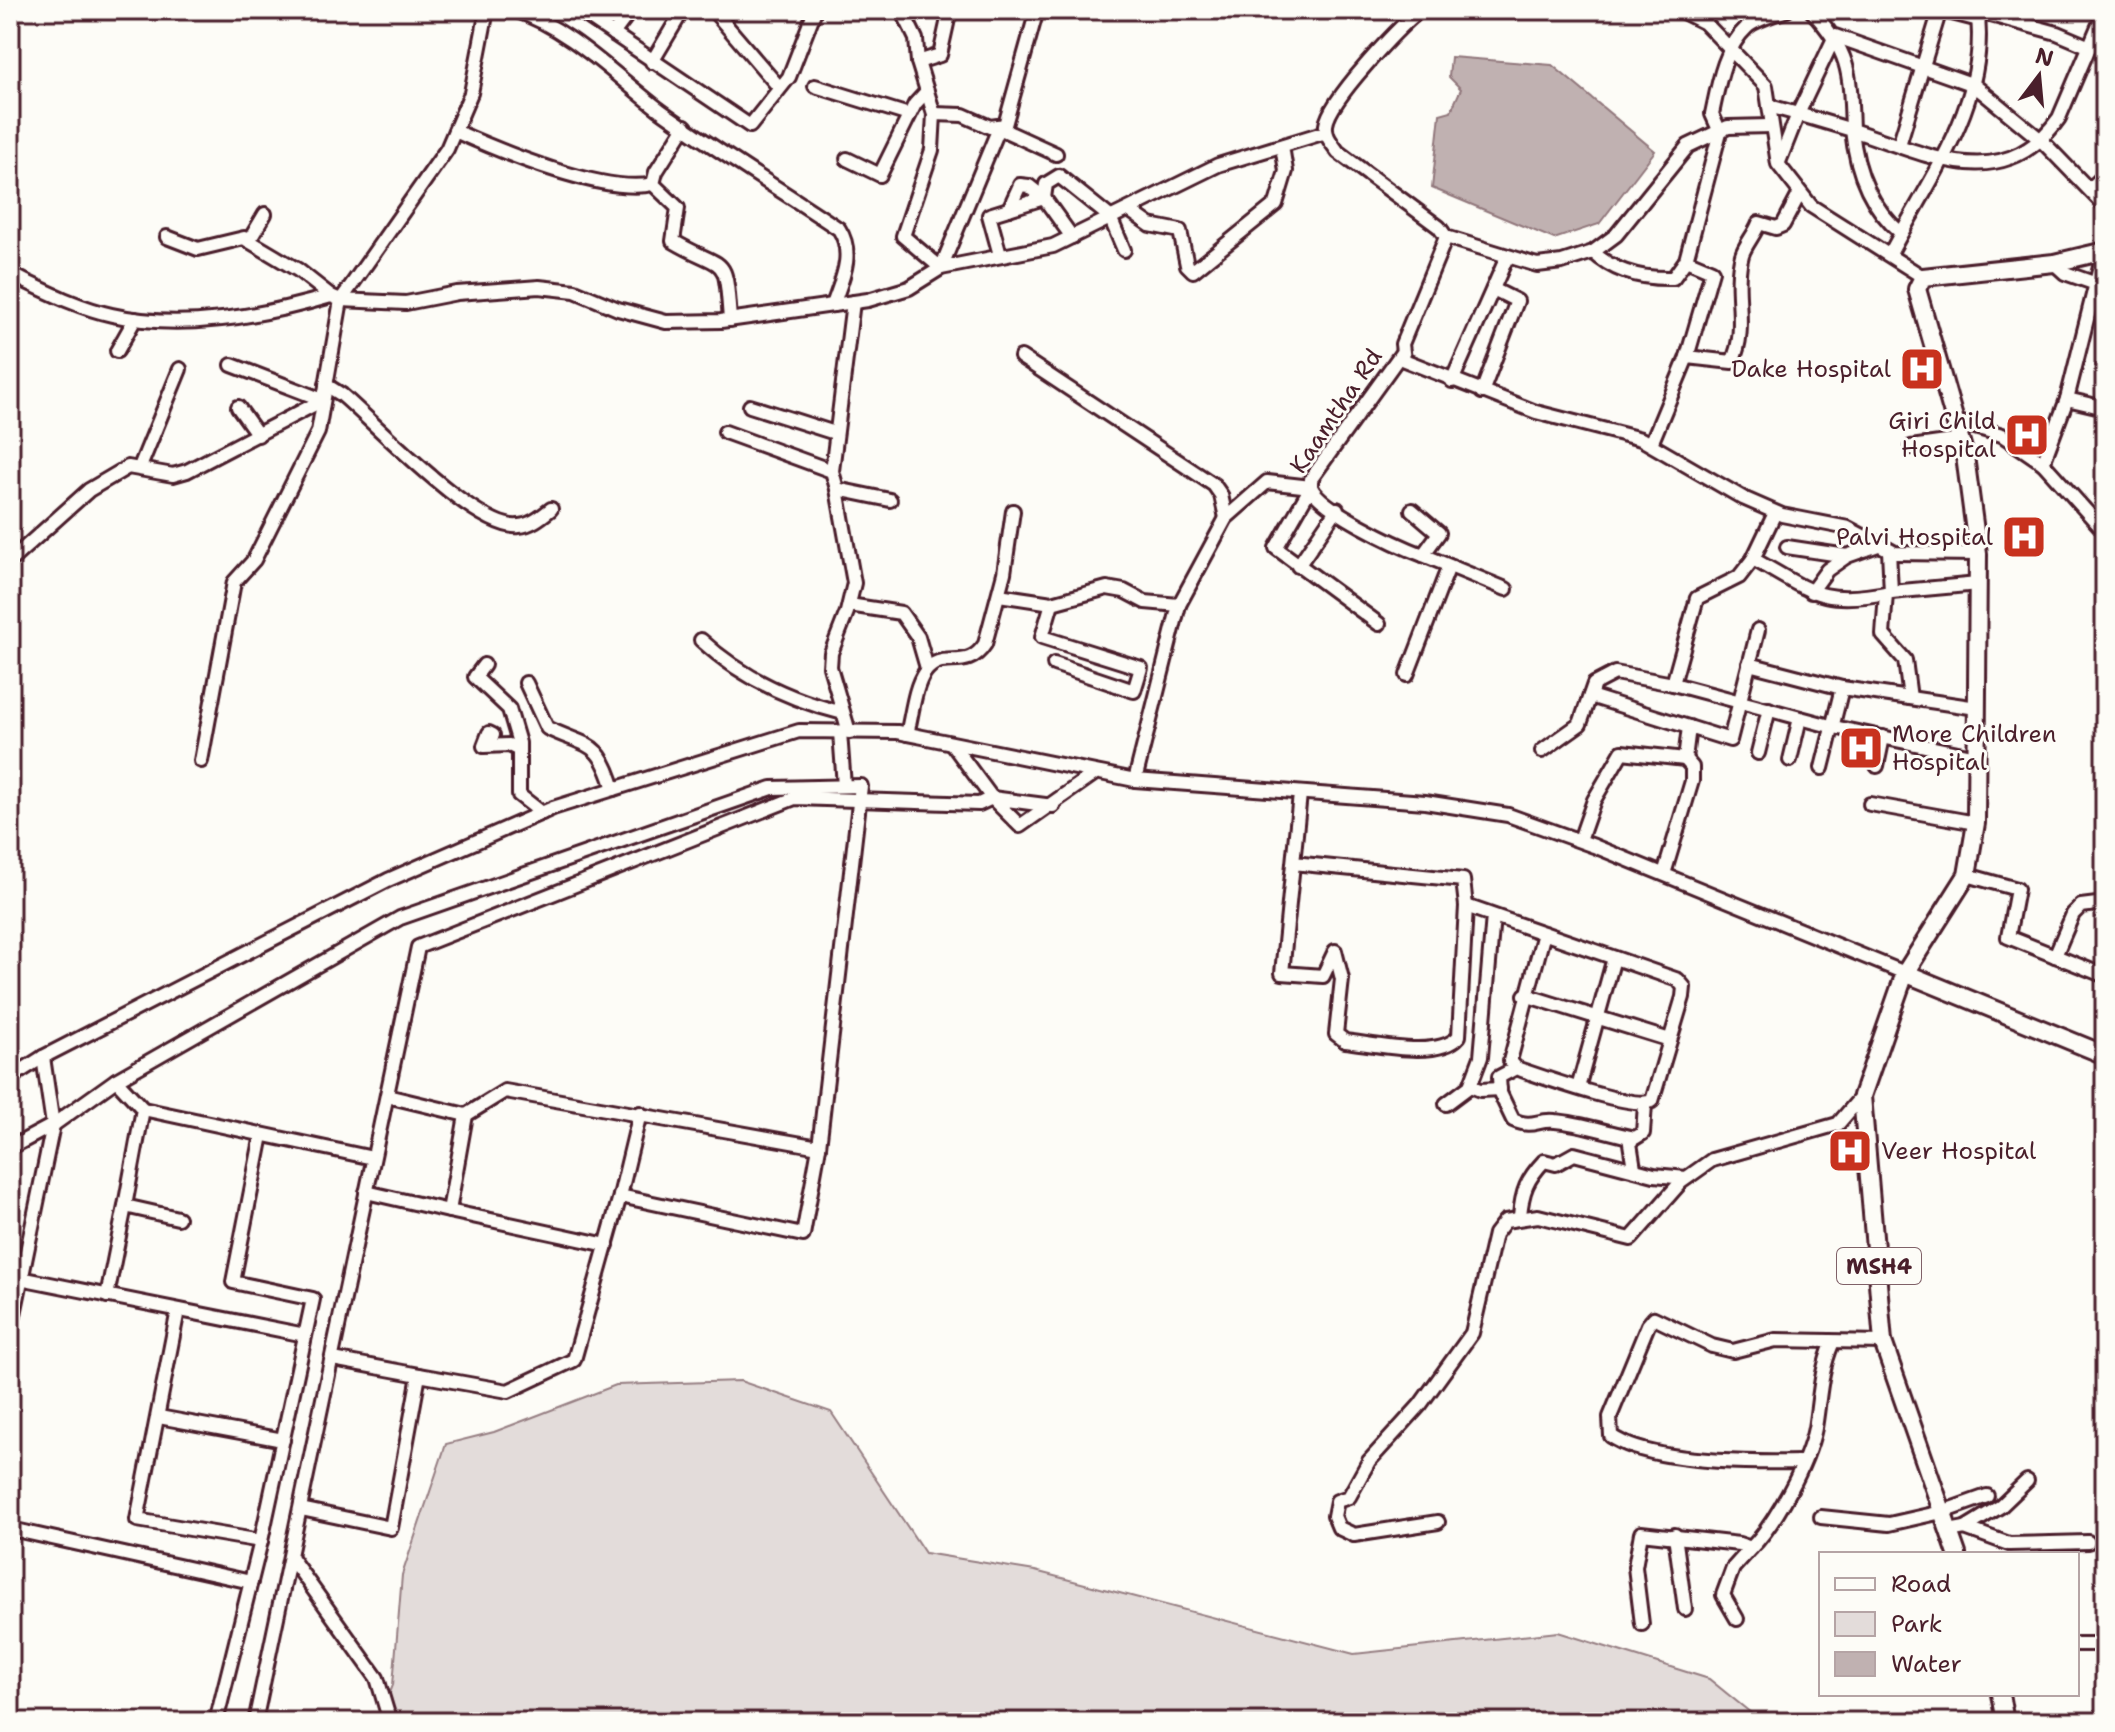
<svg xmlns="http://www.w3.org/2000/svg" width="2115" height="1732" viewBox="0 0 2115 1732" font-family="'Shantell Sans',sans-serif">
  <rect width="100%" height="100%" fill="#fdfcf7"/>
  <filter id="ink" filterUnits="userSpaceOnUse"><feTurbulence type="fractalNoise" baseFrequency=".0125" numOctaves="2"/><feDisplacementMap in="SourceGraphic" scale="16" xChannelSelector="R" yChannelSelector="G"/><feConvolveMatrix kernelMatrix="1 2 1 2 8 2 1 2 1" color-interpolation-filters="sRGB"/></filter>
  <g filter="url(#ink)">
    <!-- green -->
    <path fill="#e3dcda" stroke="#967e82" stroke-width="2" d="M740 1381 831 1412 925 1553 1035 1571 1354 1654 1558 1632 1709 1679 1762 1722H379L393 1685 402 1575 446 1444 494 1432 616 1385Z"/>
    <!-- water -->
    <path fill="#c0b1b1" stroke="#91777b" stroke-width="2" d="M1451 57 1552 65 1655 151 1599 224 1554 239 1432 188 1440 114 1451 111 1461 89 1449 77Z"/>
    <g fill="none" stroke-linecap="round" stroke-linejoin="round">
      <!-- minor casing -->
      <g stroke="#4a1f2b" stroke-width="18">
        <g id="minor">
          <path d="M487 10 471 93 447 149 341 300 406 303 457 293 539 287 575 291 618 309 666 322 721 321 868 300 909 288 941 268 1053 246 1218 165 1326 132"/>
          <path d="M514 10C570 28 614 75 660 110 718 152 780 189 839 229 855 254 842 279 833 305"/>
          <path d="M578 10 750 126 789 77 815 10"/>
          <path d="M713 10 778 86"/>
          <path d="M902 10 916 39 918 62 934 114 932 150 903 236 941 268 999 128 1056 154"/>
          <path d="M1420 10C1399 27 1329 100 1326 125 1325 137 1332 143 1338 152L1439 227 1446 237 1402 344 1404 360 1536 412 1641 439 1743 498 1782 515 1848 528 1895 553 1978 554"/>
          <path d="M1679 10 1705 23 1766 86 1778 164 1811 206 1923 277"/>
          <path d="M1811 10C1851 53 1850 73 1852 130 1927 154 2003 197 2059 118L2105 10"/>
          <path d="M1940 10 1979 20"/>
          <path d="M1976 11 2057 33 2090 47"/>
          <path d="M613 34 631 10"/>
          <path d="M652 62 683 10"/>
          <path d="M918 62 940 55 950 10"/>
          <path d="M815 86 909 115"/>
          <path d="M1769 106 1798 114 1835 36 1974 85 2042 141 2105 206"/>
          <path d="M934 114 963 115 990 127 1005 125 1037 10"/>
          <path d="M685 126 656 172 653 184 678 208 673 241C727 273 725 250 730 320"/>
          <path d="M455 131C502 152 605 195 653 184"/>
          <path d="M1899 145 1940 10"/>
          <path d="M847 159 880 175 915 104 927 91"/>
          <path d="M1779 162 1798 114 1852 130C1856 170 1869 206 1901 233"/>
          <path d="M2090 189 2105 175"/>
          <path d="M1009 209 1020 185 1029 186 1044 198 1046 184 1059 176 1110 217 1124 250"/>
          <path d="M1129 210 1150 225 1180 231 1187 265 1193 271 1276 204 1286 171 1282 146"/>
          <path d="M167 237 198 249 244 238 298 270 331 296"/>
          <path d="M1446 237 1537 265 1562 262 1593 252 1616 235 1688 146 1728 127 1770 126"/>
          <path d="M249 241 265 214"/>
          <path d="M2104 251 2067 399 2043 463 2105 532"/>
          <path d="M1593 252C1614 272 1643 279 1673 278L1686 260"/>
          <path d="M1890 254C1929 179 1991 99 1977 10"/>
          <path d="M1000 255 989 215 1044 198 1072 237"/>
          <path d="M2054 263 2065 273 2105 287"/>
          <path d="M10 274C44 290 76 307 112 315 182 331 263 316 331 296L341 300 318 432 254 560 234 582 201 761"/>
          <path d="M853 302 832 471 837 489 890 500"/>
          <path d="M117 351 135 319"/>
          <path d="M1021 357 1214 485 1221 495 1226 518"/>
          <path d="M1687 357 1732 362C1749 328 1732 291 1742 255 1745 245 1755 234 1759 223L1776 228 1783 225 1800 193"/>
          <path d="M232 365 323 400"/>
          <path d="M1452 381 1507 257"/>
          <path d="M326 385 342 395C376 424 477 531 519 526 532 525 542 516 551 509"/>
          <path d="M1482 392 1517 301 1493 289"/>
          <path d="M2067 399 2105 408"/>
          <path d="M750 406 835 433"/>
          <path d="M238 407 258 435"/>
          <path d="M1955 421 2002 435 2043 463"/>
          <path d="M725 432 832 471"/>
          <path d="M1651 444 1687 357 1712 271 1686 260 1720 132 1712 114C1718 86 1724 48 1747 27 1756 19 1776 14 1787 10"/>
          <path d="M1911 447 1961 440"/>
          <path d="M140 467 180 369"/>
          <path d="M837 489 854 583 847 612 831 653 830 667 849 732"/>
          <path d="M1787 547 1847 556 1878 545"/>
          <path d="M1889 550 1891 592 1978 584"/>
          <path d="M1423 555 1506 589"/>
          <path d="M1753 559C1812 592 1821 606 1891 592"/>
          <path d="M10 561 89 490 128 467 173 475 187 471 323 400"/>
          <path d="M1298 566 1337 509"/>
          <path d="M1811 592 1827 570 1847 556"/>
          <path d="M1886 593 1883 635 1905 660 1910 698"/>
          <path d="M999 595 1052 603 1107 588 1124 591 1145 602 1179 605 1226 518 1267 482 1311 487C1321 510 1399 546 1423 555L1439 533 1412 510"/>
          <path d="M1052 603 1042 637 1141 668 1134 691 1054 664"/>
          <path d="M849 605 901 613 918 637 927 668"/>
          <path d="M1379 624 1276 548 1311 487V479L1401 354"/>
          <path d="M701 640C742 678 790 700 843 713"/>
          <path d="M1749 664 1842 688"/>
          <path d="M484 665 475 677 509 709 519 743V795L542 813"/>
          <path d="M1407 675 1449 566"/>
          <path d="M526 683 547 728C589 748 599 739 614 789"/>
          <path d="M1673 684 1697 598 1739 577 1753 559 1775 513"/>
          <path d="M1590 696 1730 740 1758 630"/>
          <path d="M840 732 844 786"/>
          <path d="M907 734C912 716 914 687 925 672 942 648 966 674 985 644L1004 573 1013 511"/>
          <path d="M493 735 489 733 484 746 509 745 519 750"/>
          <path d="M952 744 992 798 1020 826 1094 774"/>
          <path d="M1542 751 1580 724 1594 684 1615 673 1673 684 1834 727 1977 757"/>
          <path d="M1758 753 1769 709"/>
          <path d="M1790 760 1800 718"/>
          <path d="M1877 766 1883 737"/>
          <path d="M1822 768 1842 688 1977 708"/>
          <path d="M1135 780 1179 605"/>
          <path d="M1870 804 1976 823"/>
          <path d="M1580 840 1594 800 1622 752 1685 759 1689 727"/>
          <path d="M1293 863 1463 880 1466 906 1459 1036C1439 1060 1374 1044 1345 1041L1336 1034 1342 979 1335 951 1323 976 1282 973 1300 794"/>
          <path d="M1664 874 1692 781V767L1685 759"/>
          <path d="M1967 875 2017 889 2008 937 2105 976"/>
          <path d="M1466 906 1678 980 1684 987 1683 997 1652 1101C1633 1110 1540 1076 1516 1068L1510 1061 1544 933"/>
          <path d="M2055 956 2073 914 2081 906 2105 903"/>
          <path d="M1525 995 1670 1040"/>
          <path d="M1516 1068 1499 1077 1500 1093 1513 1120C1534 1129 1536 1119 1555 1121 1581 1123 1609 1133 1635 1138L1643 1133 1645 1104"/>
          <path d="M10 1078 43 1057 388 880 553 808 799 731 898 732 1135 780 1425 802 1508 815 1594 846 1905 973"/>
          <path d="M116 1080 143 1109 373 1158"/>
          <path d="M1470 1086 1480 1090 1500 1089"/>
          <path d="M1578 1088 1614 958"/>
          <path d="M387 1096 466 1115 505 1091 819 1147"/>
          <path d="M1446 1104 1470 1086 1481 1057 1493 916"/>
          <path d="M143 1109 125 1206 178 1218"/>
          <path d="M466 1115 449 1211 607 1245"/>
          <path d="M1629 1137 1634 1168"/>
          <path d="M10 1148 53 1125 116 1080 400 918 772 788 861 786 819 1147 803 1235 620 1196 640 1113"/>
          <path d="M366 1192 449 1211"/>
          <path d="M1520 1216C1522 1191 1527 1179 1544 1161L1556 1164 1574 1154 1654 1175 1686 1178"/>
          <path d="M10 1276 305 1335"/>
          <path d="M107 1296 125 1206"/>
          <path d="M178 1310 137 1520 261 1541"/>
          <path d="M10 1334 53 1125 43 1057"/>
          <path d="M333 1359 419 1375"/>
          <path d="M159 1417 283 1440"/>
          <path d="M1802 1462C1754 1463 1650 1463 1611 1436L1610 1417 1648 1325 1654 1318 1712 1346 1733 1351 1776 1340 1883 1342"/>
          <path d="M301 1509 391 1528 419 1375 508 1391 574 1360 620 1196"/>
          <path d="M1821 1517 1889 1524 1942 1512 1987 1496"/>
          <path d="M1438 1522 1354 1535 1339 1528 1334 1516 1337 1501 1349 1497 1369 1461 1420 1405 1472 1333 1495 1234 1505 1221 1538 1216 1631 1239 1681 1182 1712 1160 1838 1124 1862 1096"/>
          <path d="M1965 1528 2001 1506 2027 1481"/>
          <path d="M20 1531 251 1582"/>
          <path d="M1949 1531 1965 1528 2009 1544 2088 1542"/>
          <path d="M1675 1535 1685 1609"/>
          <path d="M291 1558 377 1678 389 1718 387 1722"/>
          <path d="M1737 1619 1723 1595 1733 1568 1751 1548"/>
          <path d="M1642 1624 1635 1567 1641 1533 1739 1544 1751 1548C1775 1524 1808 1463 1815 1428 1820 1398 1820 1372 1832 1344"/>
          <path d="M2077 1644H2105"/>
          <path d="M216 1722 261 1541 313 1299 233 1282 262 1135"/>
          <path d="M255 1722 418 947 795 798 979 804 992 798 1053 806"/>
        </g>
      </g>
      <!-- major casing -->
      <g stroke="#4a1f2b" stroke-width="22">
        <g id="major">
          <path d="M1905 973 2105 1055"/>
          <path d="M1957 1554 1883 1342 1862 1096 1905 973 1967 875 1976 823 1978 554 1965 456 1917 289 1923 277 2054 263 2105 251"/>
          <path d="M2000 1694 2005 1722"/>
        </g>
      </g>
      <!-- minor -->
      <use href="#minor" stroke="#fdfcf7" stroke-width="12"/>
      <!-- major -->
      <use href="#major" stroke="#fdfcf7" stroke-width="16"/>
    </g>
  </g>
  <!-- icons -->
  <defs>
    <g id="hospital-square" transform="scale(2.3)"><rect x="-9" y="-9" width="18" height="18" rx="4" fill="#c8321e" stroke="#fdfcf7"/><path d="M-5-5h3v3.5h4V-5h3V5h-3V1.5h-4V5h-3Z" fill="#fff"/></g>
  </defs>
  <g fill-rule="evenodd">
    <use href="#hospital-square" x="1922" y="369"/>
    <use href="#hospital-square" x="2027" y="435"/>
    <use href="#hospital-square" x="2024" y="537"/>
    <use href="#hospital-square" x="1861" y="748"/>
    <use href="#hospital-square" x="1850" y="1151"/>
  </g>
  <g text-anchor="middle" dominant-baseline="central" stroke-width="6" stroke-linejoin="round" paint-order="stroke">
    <!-- shield labels -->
    <rect fill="#fdfcf7" stroke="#806168" stroke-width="2" x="1837" y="1248" width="84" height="36" rx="6"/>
    <g font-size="22" font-weight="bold" fill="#4a1f2b">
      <text x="1879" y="1266">MSH4</text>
    </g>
    <!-- poi labels -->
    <g font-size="24" fill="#4a1f2b" stroke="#fdfcf7" text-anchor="end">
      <text x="1891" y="369">Dake Hospital</text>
      <text x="1996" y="421">Giri Child<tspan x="1996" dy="28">Hospital</tspan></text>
      <text x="1993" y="537">Palvi Hospital</text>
      <text x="1892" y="734" text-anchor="start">More Children<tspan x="1892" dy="28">Hospital</tspan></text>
      <text x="1881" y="1151" text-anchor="start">Veer Hospital</text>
    </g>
    <!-- street labels -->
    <g font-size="24" fill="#4a1f2b" stroke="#fdfcf7">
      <text transform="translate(1336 411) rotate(-56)">Kaamtha Rd</text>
    </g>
  </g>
  <!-- margin -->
  <rect width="2115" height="1732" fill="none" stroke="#fdfcf7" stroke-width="40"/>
  <rect x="20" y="20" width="2075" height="1692" fill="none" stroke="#4a1f2b" stroke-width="3" filter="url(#ink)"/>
  <!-- legend -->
  <rect x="1819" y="1552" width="260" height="144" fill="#fdfcf7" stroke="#b5a4a5" stroke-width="2"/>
  <rect x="1835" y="1578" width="40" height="12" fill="#fdfcf7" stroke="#b5a4a5" stroke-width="2"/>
  <text x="1891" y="1592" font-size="24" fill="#4a1f2b">Road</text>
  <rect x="1835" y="1612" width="40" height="24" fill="#e3dcda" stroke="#b5a4a5" stroke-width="2"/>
  <text x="1891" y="1632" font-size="24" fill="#4a1f2b">Park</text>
  <rect x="1835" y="1652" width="40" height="24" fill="#c0b1b1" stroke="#b5a4a5" stroke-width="2"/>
  <text x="1891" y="1672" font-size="24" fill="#4a1f2b">Water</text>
  <!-- north arrow -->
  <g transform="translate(2039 76) rotate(16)" stroke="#fdfcf7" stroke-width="6" paint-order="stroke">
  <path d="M0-6L14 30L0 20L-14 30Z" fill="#4a1f2b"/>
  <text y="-12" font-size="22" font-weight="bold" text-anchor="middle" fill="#4a1f2b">N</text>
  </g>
</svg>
